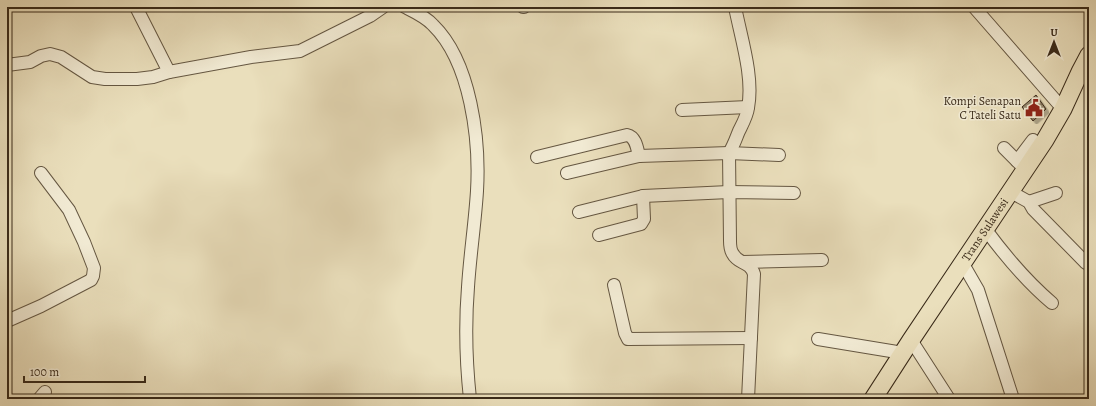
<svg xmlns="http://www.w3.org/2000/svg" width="1096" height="406" viewBox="0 0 1096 406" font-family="Alegreya,serif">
  <defs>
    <pattern id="building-hatch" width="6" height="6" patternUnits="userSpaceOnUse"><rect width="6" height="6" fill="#95886e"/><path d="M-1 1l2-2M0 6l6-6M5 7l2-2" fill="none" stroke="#7b6f5a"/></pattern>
    <filter id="shadow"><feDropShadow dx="3.5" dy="3.5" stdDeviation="0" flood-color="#0004"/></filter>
  </defs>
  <rect width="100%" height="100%" fill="#eadfbc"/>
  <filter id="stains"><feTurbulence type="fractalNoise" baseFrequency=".005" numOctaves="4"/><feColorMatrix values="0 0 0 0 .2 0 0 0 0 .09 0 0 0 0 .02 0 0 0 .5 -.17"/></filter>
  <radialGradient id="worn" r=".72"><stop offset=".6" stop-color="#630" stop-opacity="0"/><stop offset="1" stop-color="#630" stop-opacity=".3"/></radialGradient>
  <!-- building -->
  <path fill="url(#building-hatch)" stroke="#392a19" filter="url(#shadow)" d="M1036 95 1046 109 1033 121 1022 107Z"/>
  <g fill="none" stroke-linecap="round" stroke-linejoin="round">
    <!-- minor casing -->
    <g stroke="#655742" stroke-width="14">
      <g id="minor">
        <path d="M136 7 169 72"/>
        <path d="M405 7C415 12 426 17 433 25 471 62 480 140 477 191 475 223 470 255 468 287 465 324 466 362 470 399"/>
        <path d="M523 7H524"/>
        <path d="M735 7C741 38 754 77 748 108 747 116 743 123 739 131 736 138 734 145 729 153L730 241C730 245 730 250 733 254 738 264 750 261 754 274L748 399"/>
        <path d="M974 7 1063 109"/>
        <path d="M7 65 30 62 41 56 50 54 61 57 92 77 105 79H137L153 77 169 72 251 57 300 51 370 16 383 7"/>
        <path d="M682 110 748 107"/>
        <path d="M1004 148 1026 170"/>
        <path d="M537 157 627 135C636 137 637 148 639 156"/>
        <path d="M1017 161 1033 140"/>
        <path d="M567 173 639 156 729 153 779 155"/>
        <path d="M1011 192 1029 202 1033 209 1086 263"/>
        <path d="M1029 202 1056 193"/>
        <path d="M579 212 643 196 729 192 794 193"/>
        <path d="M986 230C1006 257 1026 281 1052 303"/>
        <path d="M599 235 641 224 644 219 643 196"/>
        <path d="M743 262 822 260"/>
        <path d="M963 264 978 290 1013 399"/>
        <path d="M614 285 625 333 628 339 751 338"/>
        <path d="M7 321 41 306 91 280 93 276 94 268 84 242 69 210 41 173"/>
        <path d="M818 339 903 353"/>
        <path d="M911 340 949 399"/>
        <path d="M39 399 45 392"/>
      </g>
    </g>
    <!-- highway casing -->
    <g stroke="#392a19" stroke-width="19">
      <g id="highway">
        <path id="s1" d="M873 399 911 340 1045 140 1063 109 1080 72 1089 55"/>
      </g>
    </g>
    <!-- minor -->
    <use href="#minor" stroke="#f1ead3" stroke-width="12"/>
    <!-- highway -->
    <use href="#highway" stroke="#eadfbc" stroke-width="17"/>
  </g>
  <!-- icons -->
  <defs>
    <g id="civic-bare" transform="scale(1.38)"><path d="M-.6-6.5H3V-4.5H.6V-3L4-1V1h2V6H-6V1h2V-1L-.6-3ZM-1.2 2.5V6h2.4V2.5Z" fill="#8f2418" stroke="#f1ead3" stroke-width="2.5" paint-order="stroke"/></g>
  </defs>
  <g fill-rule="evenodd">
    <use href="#civic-bare" x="1034" y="108"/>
  </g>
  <g text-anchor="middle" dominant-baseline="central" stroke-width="3" stroke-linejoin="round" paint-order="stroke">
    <!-- poi labels -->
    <g font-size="12" fill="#392a19" stroke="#f1ead3" text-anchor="end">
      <text x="1021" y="101">Kompi Senapan<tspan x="1021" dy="14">C Tateli Satu</tspan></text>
    </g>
    <!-- street labels -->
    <g font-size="12" fill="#392a19" stroke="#f1ead3">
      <text stroke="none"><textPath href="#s1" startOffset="203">Trans Sulawesi</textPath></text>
    </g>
  </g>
  <!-- margin -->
  <rect width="1096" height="406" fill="none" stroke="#eadfbc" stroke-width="24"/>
  <rect x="8" y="8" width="1080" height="390" fill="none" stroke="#392a19" stroke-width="2"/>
  <rect x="12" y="12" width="1072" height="382" fill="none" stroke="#392a19"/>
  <!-- north arrow -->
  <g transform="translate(1054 42)" stroke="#f1ead3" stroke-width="3" paint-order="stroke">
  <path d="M0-3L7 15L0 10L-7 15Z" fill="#392a19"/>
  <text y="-6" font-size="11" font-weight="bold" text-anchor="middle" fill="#392a19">U</text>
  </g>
  <!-- scale -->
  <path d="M24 376v6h121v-6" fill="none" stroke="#392a19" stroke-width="2"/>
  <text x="30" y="376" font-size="12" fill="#392a19" stroke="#f1ead3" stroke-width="3" paint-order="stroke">100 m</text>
  <rect width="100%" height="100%" filter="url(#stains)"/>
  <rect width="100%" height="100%" fill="url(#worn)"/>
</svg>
